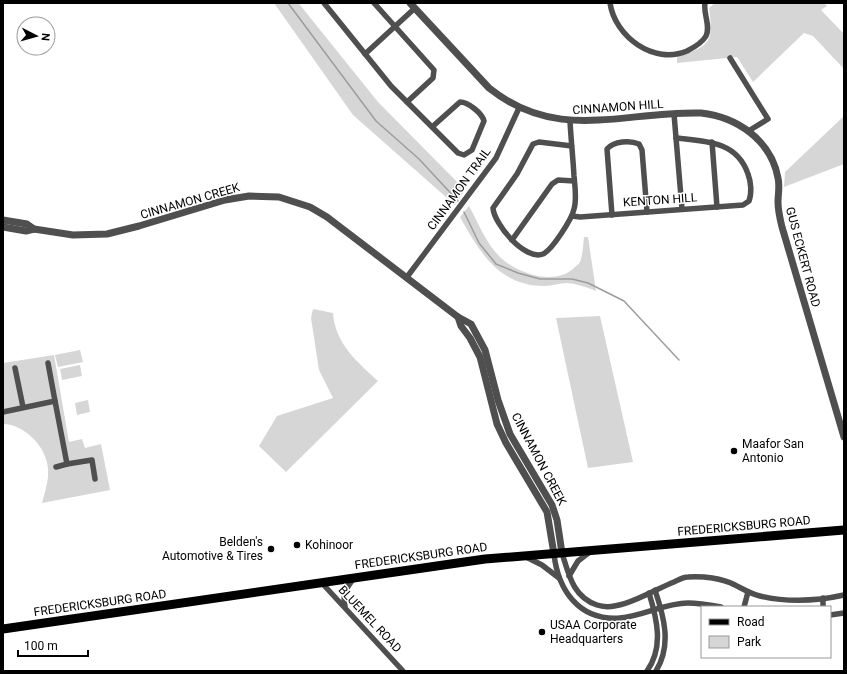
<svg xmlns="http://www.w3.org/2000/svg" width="847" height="674" viewBox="0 0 847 674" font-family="Roboto,sans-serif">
  <rect width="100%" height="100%" fill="#fff"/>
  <!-- green -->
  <g fill="#d6d6d6">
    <path d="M274 3H298L300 5 378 102 465 190 455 205 353 115Z"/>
    <path d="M715 3H824L827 6 821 10 844 34V69L813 36 804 33 753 82 737 57 677 63V57C710 46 714 43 709 8Z"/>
    <path d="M844 116V164L784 187 785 172Z"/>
    <path d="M469 206C479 224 486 244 501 258 518 274 555 286 574 268 576 266 579 264 580 262 583 254 583 245 584 237H588L596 291C587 287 577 284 567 283 560 283 552 286 545 286 499 286 480 253 460 217Z"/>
    <path d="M313 309 333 313C335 343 357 362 378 381L286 472 259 446 277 416 333 398 319 370 311 318Z"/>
    <path d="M600 316 633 462 588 468 556 318Z"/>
    <path d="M80 350 83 362 58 367 55 355Z"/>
    <path d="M54 355 69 442 82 439 85 448 101 444 110 490 42 503C45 492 49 480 48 469 47 447 24 424 3 424V363Z"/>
    <path d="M80 365 82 376 62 380 60 369Z"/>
    <path d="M88 400 90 412 77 415 75 403Z"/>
  </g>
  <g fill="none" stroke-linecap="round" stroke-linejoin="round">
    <!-- stream -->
    <g stroke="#9d9d9d" stroke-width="1.5">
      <path d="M288 3 376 121 419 159 458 201"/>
      <path d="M464 212 479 243 496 264 518 273 540 279H572L588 283 624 301 679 360"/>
    </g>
    <!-- minor -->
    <g stroke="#4f4f4f" stroke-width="5.5">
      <path d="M324 3 391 86 458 153 464 155 472 150 484 121C482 113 468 102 460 102L432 127"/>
      <path d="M374 3 434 70 433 78 407 102"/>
      <path d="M610 3C615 37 654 65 687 51 695 47 702 43 706 36 711 26 703 14 705 3"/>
      <path d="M365 54 415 8"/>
      <path d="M730 58 768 119 750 130"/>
      <path d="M674 114 682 209"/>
      <path d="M570 121C571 140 573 158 574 176 575 187 577 199 574 209 572 219 552 250 543 254 525 261 494 224 493 208L517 174 533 144 539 142 572 146"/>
      <path d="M712 142 717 207"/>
      <path d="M612 215 607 149C614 141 630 140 639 144L642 150 647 212"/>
      <path d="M572 216 580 217 743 205 749 201C752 193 751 182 748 174 737 141 705 141 676 138"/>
      <path d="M512 240 552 184 558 180 574 181"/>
      <path d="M407 277 496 158 519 108"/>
      <path d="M15 368 23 407"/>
      <path d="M55 401 67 464 92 460 95 479"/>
      <path d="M3 412 55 401 48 363"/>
      <path d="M56 467 67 464"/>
      <path d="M562 553C569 575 573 597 597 605 619 613 653 590 674 582 678 580 683 577 688 577 703 576 722 578 735 585 743 589 751 594 760 596 786 602 817 601 844 595"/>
      <path d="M554 554C558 590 579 621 620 618 643 616 665 603 688 603 699 603 710 605 721 607"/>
      <path d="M526 557 542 565 559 578"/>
      <path d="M569 576 578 561 591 551"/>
      <path d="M321 582 403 671"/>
      <path d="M655 590C664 617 672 645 656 671"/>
      <path d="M345 606C342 594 347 587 354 578"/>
      <path d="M744 607 748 592"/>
      <path d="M823 607V598"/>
      <path d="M830 615 844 613"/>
      <path d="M647 671C664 647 657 619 649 593"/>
    </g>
    <!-- tertiary -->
    <g stroke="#4f4f4f" stroke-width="7">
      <path d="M410 3 489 88C558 143 622 111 701 113 737 117 771 140 778 178 780 186 778 194 778 202 778 211 780 219 782 227L844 437"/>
      <path d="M3 220 27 224 34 229"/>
      <path d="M3 227 26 231 34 229 73 235 107 234 139 226 225 200 249 196 279 197 310 207 327 217 458 317 471 324 485 350 498 400 510 434 552 505 557 520 562 553"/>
      <path d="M458 317 461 326 470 338 480 357 497 424 506 443 547 512 554 554"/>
    </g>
    <!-- primary -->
    <path stroke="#000" stroke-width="9" d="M3 629 485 559 844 530"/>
  </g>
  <!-- markers -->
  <g fill="#000" stroke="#fff" stroke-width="1.5">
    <circle cx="734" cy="451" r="4"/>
    <circle cx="297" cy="545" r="4"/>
    <circle cx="271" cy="549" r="4"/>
    <circle cx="542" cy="632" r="4"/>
  </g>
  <g text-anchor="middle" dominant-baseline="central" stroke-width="3" stroke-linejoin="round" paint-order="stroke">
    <!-- street labels -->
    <g font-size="12" fill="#000" stroke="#fff">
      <text transform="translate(618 107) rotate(-4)">CINNAMON HILL</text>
      <text transform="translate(459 189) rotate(-54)">CINNAMON TRAIL</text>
      <text transform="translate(660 200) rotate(-4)">KENTON HILL</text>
      <text transform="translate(190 201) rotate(-16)">CINNAMON CREEK</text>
      <text transform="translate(803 257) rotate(75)">GUS ECKERT ROAD</text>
      <text transform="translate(539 459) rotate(62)">CINNAMON CREEK</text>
      <text transform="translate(744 526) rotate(-5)">FREDERICKSBURG ROAD</text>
      <text transform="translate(421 556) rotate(-8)">FREDERICKSBURG ROAD</text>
      <text transform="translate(100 603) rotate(-8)">FREDERICKSBURG ROAD</text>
      <text transform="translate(370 619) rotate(47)">BLUEMEL ROAD</text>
    </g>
    <!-- poi labels -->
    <g font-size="12" fill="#000" stroke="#fff" text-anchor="start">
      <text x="742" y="444">Maafor San<tspan x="742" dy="14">Antonio</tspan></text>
      <text x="263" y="542" text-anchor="end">Belden's<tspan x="263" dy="14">Automotive &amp; Tires</tspan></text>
      <text x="305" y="545">Kohinoor</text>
      <text x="550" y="625">USAA Corporate<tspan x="550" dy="14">Headquarters</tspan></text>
    </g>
  </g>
  <!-- border -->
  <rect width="847" height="674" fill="none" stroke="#000000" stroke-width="8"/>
  <!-- legend -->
  <rect x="701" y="606" width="130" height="52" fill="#ffffff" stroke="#999999"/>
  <rect x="709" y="619" width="20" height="6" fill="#000000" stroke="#999999"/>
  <text x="737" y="626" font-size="12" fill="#000000">Road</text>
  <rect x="709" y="636" width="20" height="12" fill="#d6d6d6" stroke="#999999"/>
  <text x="737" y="646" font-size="12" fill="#000000">Park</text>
  <!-- north arrow -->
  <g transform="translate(36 36) rotate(96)"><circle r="19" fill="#ffffff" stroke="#999999"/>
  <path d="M0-3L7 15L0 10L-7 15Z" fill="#000000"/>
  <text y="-6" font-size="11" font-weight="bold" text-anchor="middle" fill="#000000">N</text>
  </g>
  <!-- scale -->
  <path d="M18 650v6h70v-6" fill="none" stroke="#000000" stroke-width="2"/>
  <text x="24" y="650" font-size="12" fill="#000000" stroke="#ffffff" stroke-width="3" paint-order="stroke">100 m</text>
</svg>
